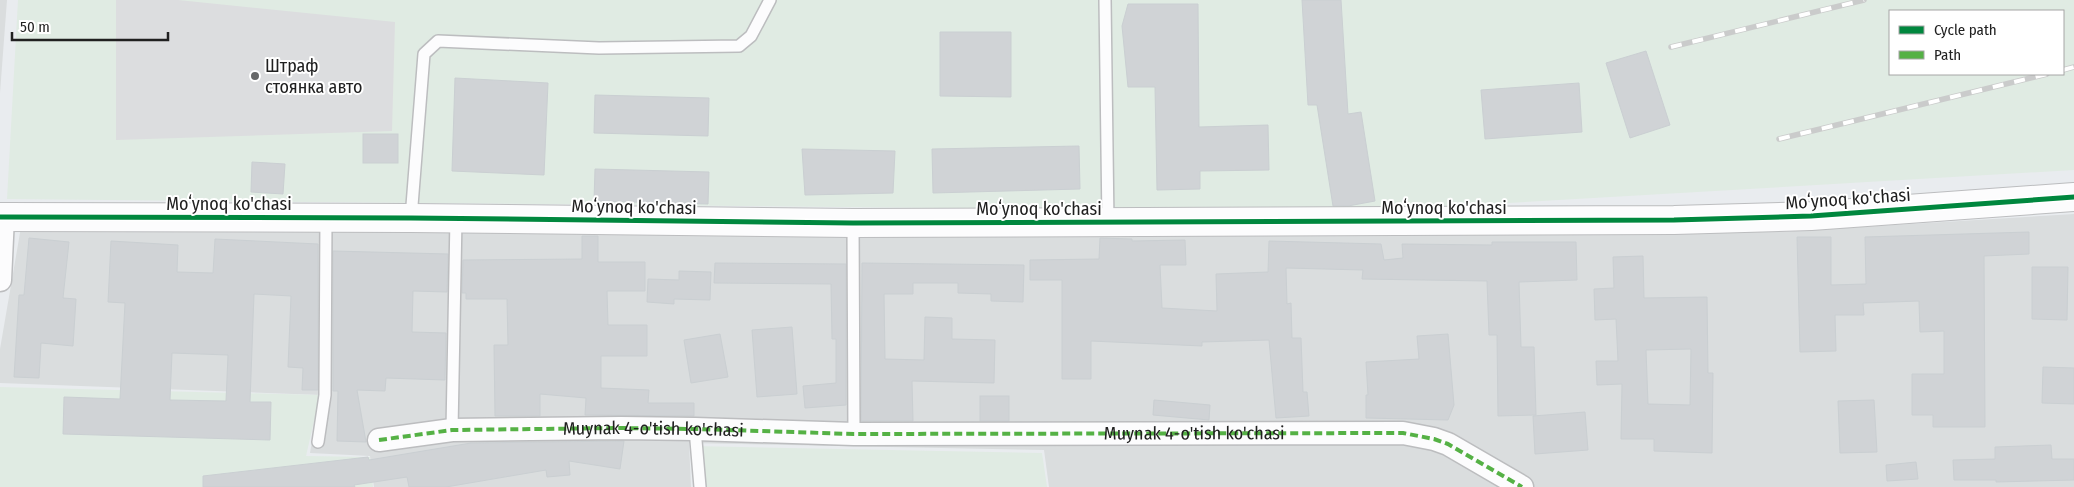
<svg xmlns="http://www.w3.org/2000/svg" width="2074" height="487" viewBox="0 0 2074 487" font-family="'Fira Sans Condensed',sans-serif">
  <rect width="100%" height="100%" fill="#e9ecef"/>
  <!-- residential -->
  <g fill="#daddde">
    <path d="M0 0H7L0 93Z"/>
    <path d="M2074 214V487H1049L1044 450 689 443 691 487H374L370 456 310 453 320 395 0 383V349L21 227 1779 232Z"/>
  </g>
  <!-- industrial -->
  <g fill="#e0ebe3" fill-rule="evenodd">
    <path d="M18 0H2074V170L1353 212 7 199ZM1890 11H2063V74H1890Z"/>
    <path d="M0 387 320 395 306 456 370 457 373 487H0Z"/>
    <path d="M692 446 1042 453 1047 487H694Z"/>
  </g>
  <!-- parking -->
  <path fill="#dcdddf" d="M116 0H178L395 22 392 131 116 140Z"/>
  <!-- building -->
  <g fill="#d0d3d6" stroke="#cacfd2" fill-rule="evenodd">
    <path d="M1302 0H1341L1348 114 1361 112 1375 201 1348 206H1333L1317 105H1308Z"/>
    <path d="M1128 4H1198L1199 127 1268 125 1269 170 1200 171V189L1157 190 1155 87H1128L1122 26Z"/>
    <path d="M940 32H1011V97L940 96Z"/>
    <path d="M1646 51 1670 125 1630 138 1606 63Z"/>
    <path d="M455 78 548 83 544 175 452 171Z"/>
    <path d="M1579 83 1582 132 1485 139 1481 90Z"/>
    <path d="M595 95 709 98 708 136 594 133Z"/>
    <rect x="363" y="134" width="35" height="29"/>
    <path d="M1079 146 1080 189 933 193 932 149Z"/>
    <path d="M802 149 895 151 893 193 805 195Z"/>
    <path d="M252 162 285 164 283 194 251 192Z"/>
    <path d="M595 169 709 172 708 204 594 201Z"/>
    <path d="M2029 232V254L1984 256 1985 427H1933V415H1912V374H1944V331L1920 332 1919 301 1863 303 1864 315H1835L1836 351 1800 352 1797 237H1831V285L1866 284 1865 237Z"/>
    <path d="M582 236H598V262H645V291H607L608 325H647V356H601V388L649 390 648 403H694V416L585 415 586 398 540 394V416H495L494 345H508L507 299H466V293H462L463 260 582 259Z"/>
    <path d="M29 238 69 242 63 298 76 299 73 346 41 343 39 378 14 377 19 295H24Z"/>
    <path d="M1100 238 1132 239V241L1185 240 1186 265H1160L1162 308 1217 311 1216 274 1268 272 1269 241 1381 244 1384 260 1403 258 1402 244 1492 245V242H1576L1577 280 1519 282 1521 347H1534L1536 415 1498 416 1497 335H1489L1487 281 1362 279 1363 270 1286 268 1287 304 1291 303 1292 338H1301L1303 392H1307L1309 416 1276 418 1269 340 1202 342V346L1091 341V379H1062V280H1030V260L1099 259Z"/>
    <path d="M215 239 318 244V390H302L303 368 288 367 291 296 254 294 250 402H271L270 440 63 434 64 397 120 399 125 303 108 302 111 241 178 245 177 272 213 273ZM172 353 228 355 226 401 170 400Z"/>
    <path d="M333 251 448 254 447 292 413 291 412 332 446 333 445 380 386 378 385 391 357 390 366 442 337 441 338 391H333Z"/>
    <path d="M1643 256 1644 298 1707 297 1708 373H1713L1712 453 1654 451V439H1621L1622 384 1597 385 1596 361H1618L1616 319 1595 320 1594 289 1614 288 1613 257ZM1691 349 1690 405 1648 404 1646 350Z"/>
    <path d="M715 263 846 264V405L805 408 803 386 836 383V339H832L831 284 714 283Z"/>
    <path d="M862 263 1024 265 1023 302 991 301V294L958 293V283H913V294H884L885 359 924 360 925 317 952 318V339L995 340 994 383 912 381 913 421H861Z"/>
    <path d="M2032 267H2068L2067 320 2032 319Z"/>
    <path d="M679 271 711 272 710 300 674 299V304L647 302 648 279 679 280Z"/>
    <path d="M792 327 797 394 757 397 752 330Z"/>
    <path d="M720 334 728 377 691 383 684 340Z"/>
    <path d="M1448 334 1454 405 1448 420 1366 418V395H1368L1366 362 1419 359 1417 336Z"/>
    <path d="M2043 367 2074 368V404L2042 403Z"/>
    <rect x="980" y="396" width="29" height="25"/>
    <path d="M1154 400 1210 405 1209 420 1153 415Z"/>
    <path d="M1874 400 1877 452 1840 453 1838 401Z"/>
    <path d="M1585 412 1588 450 1535 454 1533 416Z"/>
    <path d="M624 441 620 469 569 461 570 475 547 477 546 470 446 487H409L407 477 354 485 355 487H203V476L368 457 369 460 471 443Z"/>
    <path d="M2051 445 2052 459H2074V480L1996 482V480H1954L1953 460 1995 459V447Z"/>
    <path d="M1916 462 1918 479 1887 481 1886 465Z"/>
  </g>
  <g fill="none" stroke-linecap="round" stroke-linejoin="round">
    <!-- service casing -->
    <g stroke="#bcbdbf" stroke-width="14">
      <g id="service">
        <path d="M1105 0 1108 223"/>
        <path d="M411 218 424 54 438 41 599 48 739 46 751 36 770 0"/>
        <path d="M853 223 854 434"/>
        <path d="M695 429 700 487"/>
        <path d="M452 430 456 218"/>
        <path d="M318 442 325 395 326 218"/>
      </g>
    </g>
    <!-- minor casing -->
    <g stroke="#bcbdbf" stroke-width="25">
      <g id="minor">
        <path d="M0 280 3 217"/>
        <path id="s1" d="M379 440 452 430 621 428 695 429 854 434 1403 433 1434 439 1448 444 1522 487"/>
      </g>
    </g>
    <!-- tertiary casing -->
    <g stroke="#bcbdbf" stroke-width="30">
      <path id="tertiary" d="M0 217 411 218 853 223 1674 220 1811 216 2074 197"/>
    </g>
    <!-- service -->
    <use href="#service" stroke="#fcfcfd" stroke-width="11"/>
    <!-- minor -->
    <use href="#minor" stroke="#fcfcfd" stroke-width="22"/>
    <!-- tertiary -->
    <use href="#tertiary" stroke="#fcfcfd" stroke-width="28"/>
    <!-- rail casing -->
    <g stroke="#cacbcb" stroke-width="5.5">
      <g id="rail">
        <path d="M1671 47 1864 0"/>
        <path d="M2063 70 2074 67"/>
        <path d="M1779 139 2047 74"/>
      </g>
    </g>
    <!-- rail -->
    <use href="#rail" stroke="#fff" stroke-width="4" stroke-dasharray="11" stroke-linecap="butt"/>
    <!-- quiet -->
    <path stroke="#55b145" stroke-width="4" stroke-dasharray="8 4" stroke-linecap="butt" d="M379 440 452 430 621 428 695 429 854 434 1403 433 1434 439 1448 444 1522 487"/>
    <!-- cycleway casing -->
    <g stroke="#fff" stroke-width="8">
      <path id="cycleway" d="M0 217 411 218 853 223 1674 220 1811 216 2074 197"/>
    </g>
    <!-- cycleway -->
    <use href="#cycleway" stroke="#00873e" stroke-width="5"/>
  </g>
  <!-- markers -->
  <circle fill="#666768" stroke="#fff" stroke-width="2" cx="255" cy="76" r="5"/>
  <g text-anchor="middle" dominant-baseline="central" stroke-width="4" stroke-linejoin="round" paint-order="stroke">
    <!-- poi labels -->
    <g font-size="18" fill="#202020" stroke="#fff" text-anchor="start">
      <text x="265" y="66">Штраф<tspan x="265" dy="21">стоянка авто</tspan></text>
    </g>
    <!-- street labels -->
    <g font-size="18" fill="#202020" stroke="#fff">
      <text transform="translate(1848 199) rotate(-4)">Moʻynoq ko'chasi</text>
      <text x="229" y="204">Moʻynoq ko'chasi</text>
      <text transform="translate(634 207) rotate(1)">Moʻynoq ko'chasi</text>
      <text x="1444" y="208">Moʻynoq ko'chasi</text>
      <text x="1039" y="209">Moʻynoq ko'chasi</text>
      <text stroke="none"><textPath href="#s1" startOffset="275">Muynak 4-o'tish ko'chasi</textPath></text>
      <text stroke="none"><textPath href="#s1" startOffset="816">Muynak 4-o'tish ko'chasi</textPath></text>
    </g>
  </g>
  <!-- legend -->
  <rect x="1889" y="10" width="175" height="65" fill="#ffffff" stroke="#a6a6a6"/>
  <rect x="1899" y="26" width="25" height="8" fill="#00873e" stroke="#a6a6a6"/>
  <text x="1934" y="35" font-size="15" fill="#202020">Cycle path</text>
  <rect x="1899" y="51" width="25" height="8" fill="#55b145" stroke="#a6a6a6"/>
  <text x="1934" y="60" font-size="15" fill="#202020">Path</text>
  <!-- scale -->
  <path d="M12 32v8h156v-8" fill="none" stroke="#202020" stroke-width="2.5"/>
  <text x="20" y="32" font-size="15" fill="#202020" stroke="#ffffff" stroke-width="4" paint-order="stroke">50 m</text>
</svg>
